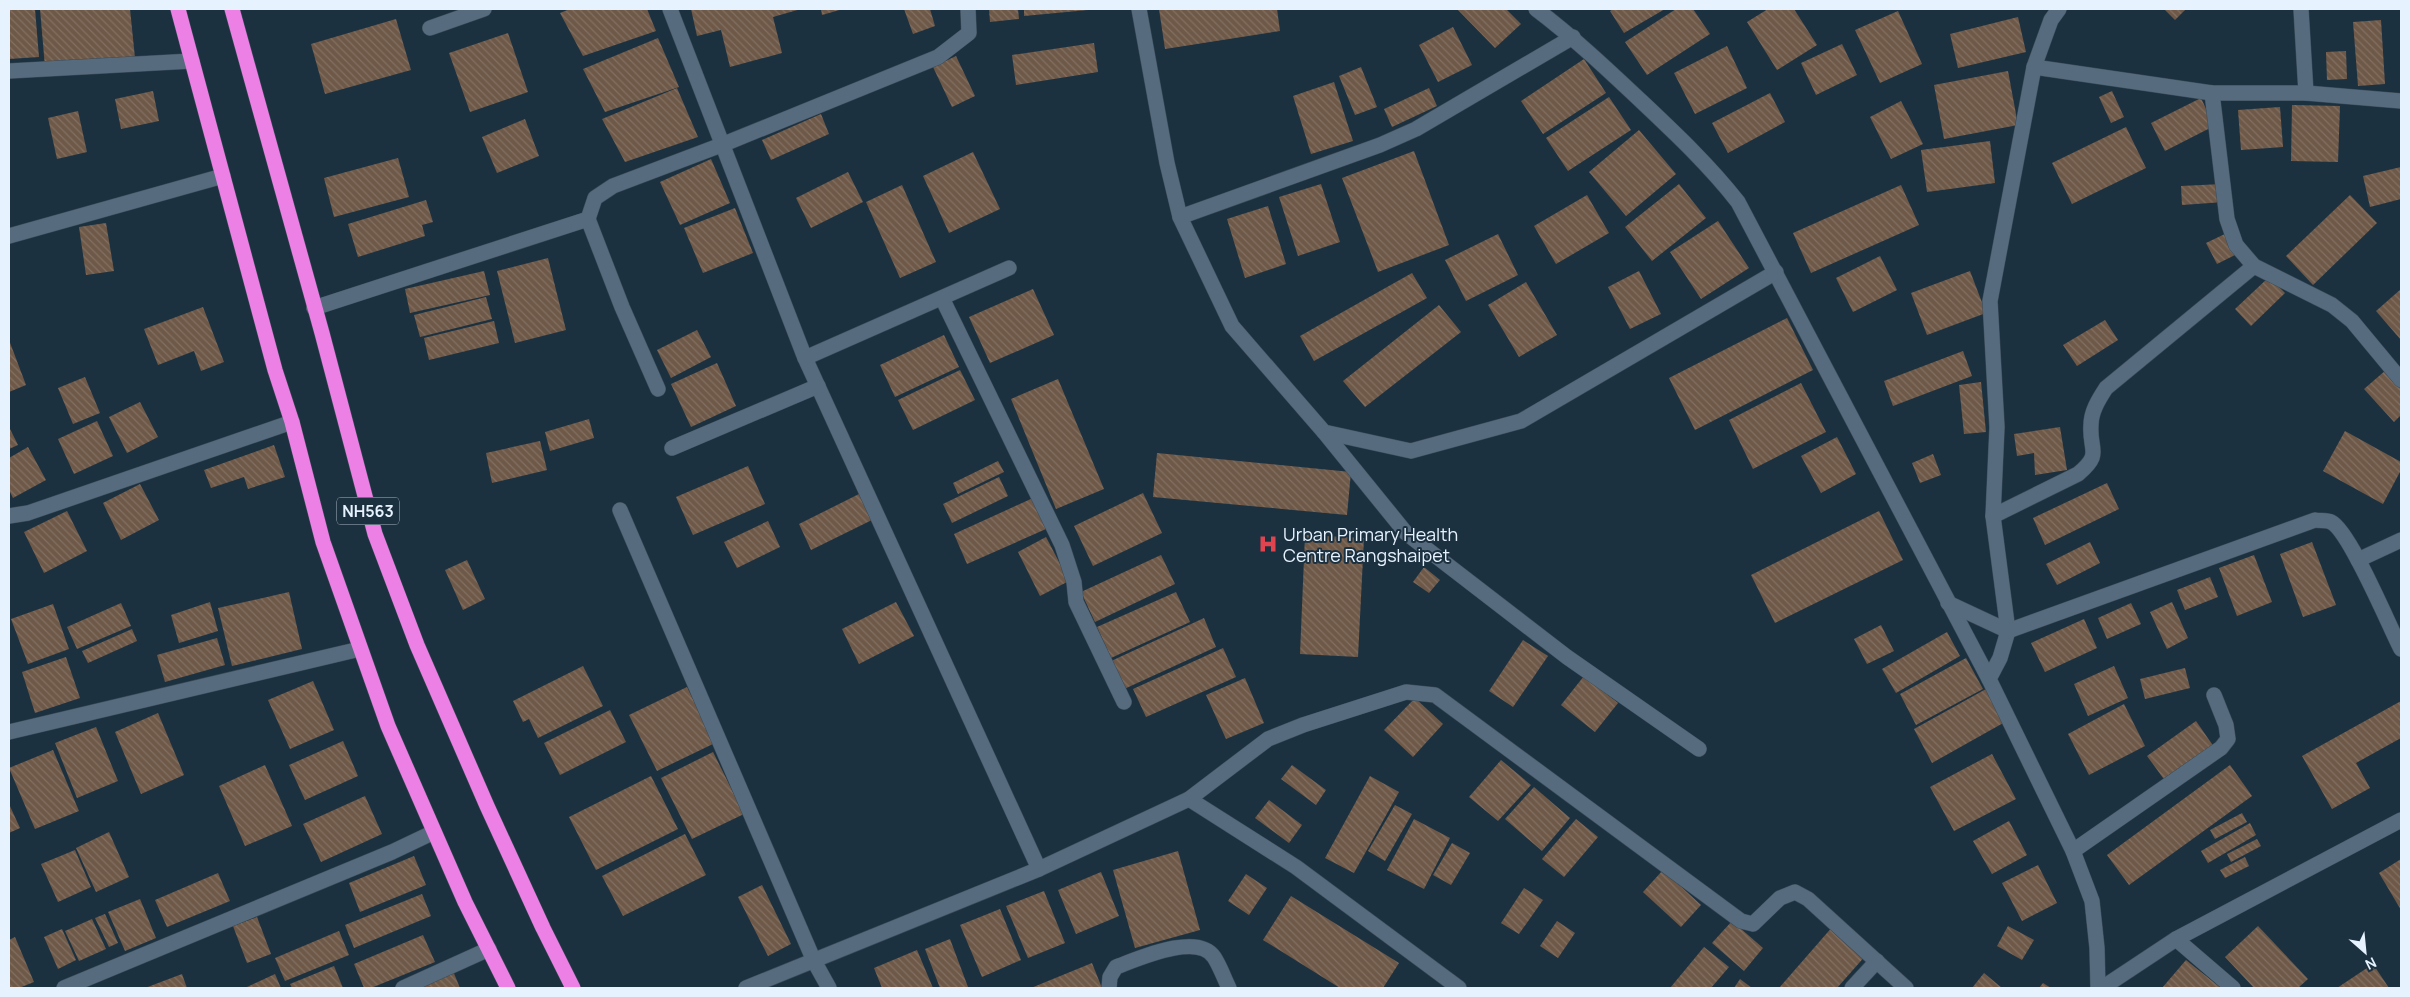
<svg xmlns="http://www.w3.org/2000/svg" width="2410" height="997" viewBox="0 0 2410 997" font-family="Manrope,sans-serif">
  <defs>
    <pattern id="building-back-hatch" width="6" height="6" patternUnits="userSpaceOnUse" patternTransform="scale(1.25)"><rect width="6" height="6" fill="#6e5847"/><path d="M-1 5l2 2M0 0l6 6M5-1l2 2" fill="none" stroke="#837062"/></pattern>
  </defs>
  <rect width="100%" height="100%" fill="#1c3140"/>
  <!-- building -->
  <g fill="url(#building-back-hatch)">
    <path d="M35 9 39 57 9 59V10Z"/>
    <path d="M40 9H130L135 58 45 67Z"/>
    <path d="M570 9H647L656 31 583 56 560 13Z"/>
    <path d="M691 9H801L773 17 782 53 730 67 721 30 697 36Z"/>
    <path d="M821 9H843L822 15Z"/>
    <path d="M904 9H930L935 26 913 34Z"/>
    <path d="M989 9H1018L1019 19 990 22Z"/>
    <path d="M1024 9H1088V10L1024 16Z"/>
    <path d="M1159 9H1277L1280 31 1165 49Z"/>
    <path d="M1457 9H1506L1521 24 1495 48Z"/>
    <path d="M1613 9H1665L1624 33 1610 11Z"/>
    <path d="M1676 9H1693L1710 34 1647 75 1625 42Z"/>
    <path d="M1768 9H1794L1817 45 1777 70 1747 22Z"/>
    <path d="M2164 9H2186L2175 20Z"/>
    <path d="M1898 11 1922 64 1880 83 1855 30Z"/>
    <path d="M2018 17 2026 52 1958 68 1950 34Z"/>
    <path d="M396 19 411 70 325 94 311 44Z"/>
    <path d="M2381 20 2385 84 2358 86 2353 22Z"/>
    <path d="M1453 27 1472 65 1438 82 1419 45Z"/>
    <path d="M508 33 528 92 470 112 449 53Z"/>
    <path d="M658 38 679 87 605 112 583 69Z"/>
    <path d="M1094 43 1098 72 1016 85 1012 55Z"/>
    <path d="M1842 44 1857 75 1816 95 1801 63Z"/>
    <path d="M1727 46 1747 88 1695 114 1674 73Z"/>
    <path d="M2346 51 2347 79 2327 80 2326 52Z"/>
    <path d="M956 56 975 96 952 107 933 67Z"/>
    <path d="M1584 59 1606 93 1543 134 1521 101Z"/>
    <path d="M1361 67 1377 107 1355 115 1339 76Z"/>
    <path d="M2008 71 2018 125 1944 139 1934 85Z"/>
    <path d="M1334 82 1353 141 1311 154 1293 96Z"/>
    <path d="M677 88 698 137 625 162 602 119Z"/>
    <path d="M1429 88 1437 106 1392 127 1384 109Z"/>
    <path d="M153 91 159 121 121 129 115 99Z"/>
    <path d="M2112 91 2124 117 2111 123 2099 97Z"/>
    <path d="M1770 93 1785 122 1728 153 1712 123Z"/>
    <path d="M1609 97 1631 130 1568 171 1546 138Z"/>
    <path d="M2201 98 2214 126 2165 151 2151 123Z"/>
    <path d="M1901 101 1923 144 1891 159 1870 117Z"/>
    <path d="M2292 105 2340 106 2338 162 2291 161Z"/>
    <path d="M2280 107 2283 147 2241 150 2238 110Z"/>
    <path d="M78 111 87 152 57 159 48 118Z"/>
    <path d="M821 114 829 134 771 160 762 140Z"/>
    <path d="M525 119 539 156 497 173 482 137Z"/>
    <path d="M2126 127 2146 168 2072 204 2052 163Z"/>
    <path d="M1639 130 1676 174 1626 216 1589 172Z"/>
    <path d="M1990 141 1995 183 1927 192 1921 150Z"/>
    <path d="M1414 151 1449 245 1378 272 1342 178Z"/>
    <path d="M973 152 1000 209 949 233 923 176Z"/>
    <path d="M398 158 409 197 334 217 324 178Z"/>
    <path d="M711 159 730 203 680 225 660 182Z"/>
    <path d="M2401 167V199L2370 207 2363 176Z"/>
    <path d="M848 172 863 202 811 228 796 198Z"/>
    <path d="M1321 184 1340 242 1298 256 1279 197Z"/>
    <path d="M1679 184 1706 218 1652 261 1625 227Z"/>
    <path d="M2222 184 2224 202 2182 205 2181 186Z"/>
    <path d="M902 185 936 262 900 278 866 202Z"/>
    <path d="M1901 185 1919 225 1811 273 1793 233Z"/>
    <path d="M1587 195 1609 233 1556 264 1534 226Z"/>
    <path d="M2350 195 2377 223 2313 285 2286 256Z"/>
    <path d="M426 200 433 222 422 225 425 236 358 257 348 224Z"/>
    <path d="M1268 206 1286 264 1245 278 1227 219Z"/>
    <path d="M735 208 753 253 703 273 684 228Z"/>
    <path d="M1718 221 1749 268 1701 299 1670 252Z"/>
    <path d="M106 223 114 271 86 275 79 227Z"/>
    <path d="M2229 232 2239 253 2217 264 2206 243Z"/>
    <path d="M1498 234 1518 275 1466 301 1445 260Z"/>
    <path d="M1880 256 1897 290 1853 312 1836 278Z"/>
    <path d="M548 258 566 330 515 343 497 271Z"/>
    <path d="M484 271 490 295 410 313 405 289Z"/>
    <path d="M1639 271 1661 314 1630 329 1608 287Z"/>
    <path d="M1970 271 1986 313 1927 335 1911 293Z"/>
    <path d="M1412 273 1427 298 1314 361 1300 336Z"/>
    <path d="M2269 277 2285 293 2251 326 2235 309Z"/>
    <path d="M1526 282 1557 335 1519 357 1488 305Z"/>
    <path d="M1033 289 1054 335 990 363 969 317Z"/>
    <path d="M2401 289V340L2376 311Z"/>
    <path d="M486 297 492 319 420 337 414 315Z"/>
    <path d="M1439 305 1461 332 1365 407 1343 381Z"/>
    <path d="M203 307 224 362 201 371 194 351 158 365 144 329Z"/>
    <path d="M1787 318 1813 370 1695 430 1669 378Z"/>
    <path d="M2105 320 2118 340 2077 366 2063 345Z"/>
    <path d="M494 321 499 343 429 360 424 338Z"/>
    <path d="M697 330 711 357 671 378 657 350Z"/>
    <path d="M944 335 959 367 895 397 880 365Z"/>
    <path d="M9 340 26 385 9 392Z"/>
    <path d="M1963 351 1972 376 1893 406 1884 381Z"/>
    <path d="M717 363 736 406 691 427 671 384Z"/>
    <path d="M960 370 975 400 913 430 898 400Z"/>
    <path d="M2386 370 2401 388V415L2394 422 2364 389Z"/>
    <path d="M85 377 100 413 73 424 58 388Z"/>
    <path d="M1058 379 1104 489 1056 509 1011 399Z"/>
    <path d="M1981 382 1986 432 1964 434 1959 385Z"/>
    <path d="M1801 383 1826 432 1753 469 1729 420Z"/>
    <path d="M140 402 158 437 127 453 109 417Z"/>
    <path d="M589 419 594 438 550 451 545 432Z"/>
    <path d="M97 421 113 456 74 474 58 439Z"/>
    <path d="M9 427 18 445 9 449Z"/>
    <path d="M2060 427 2067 470 2035 475 2034 453 2017 456 2014 434Z"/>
    <path d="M2345 431 2401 462V470L2383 504 2323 471Z"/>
    <path d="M1837 437 1856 474 1821 493 1801 456Z"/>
    <path d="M540 441 547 470 492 483 486 453Z"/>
    <path d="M274 445 285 477 248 489 244 477 211 488 204 470Z"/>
    <path d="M28 447 46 480 13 498 9 490V458Z"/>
    <path d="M1157 453 1351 472 1347 515 1153 497Z"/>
    <path d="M1933 454 1941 475 1920 483 1912 463Z"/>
    <path d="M998 461 1004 472 958 494 953 483Z"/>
    <path d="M748 466 765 504 693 535 676 497Z"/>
    <path d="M999 477 1008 496 952 523 943 504Z"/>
    <path d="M2107 483 2119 509 2045 545 2033 518Z"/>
    <path d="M140 484 159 520 121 540 103 503Z"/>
    <path d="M1143 493 1162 533 1093 566 1074 526Z"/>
    <path d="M859 494 872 520 811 550 799 524Z"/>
    <path d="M1033 498 1046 529 967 564 954 534Z"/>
    <path d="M67 511 87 551 44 573 24 532Z"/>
    <path d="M1879 511 1903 560 1775 623 1751 575Z"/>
    <path d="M768 521 780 547 737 568 724 542Z"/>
    <path d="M1305 535 1364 538 1358 657 1300 654Z"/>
    <path d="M1046 537 1069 581 1040 596 1018 552Z"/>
    <path d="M2090 542 2100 563 2057 585 2046 564Z"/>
    <path d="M2312 542 2336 605 2303 617 2280 554Z"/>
    <path d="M1161 555 1175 584 1095 622 1081 592Z"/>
    <path d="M2254 555 2272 602 2237 616 2219 568Z"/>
    <path d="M467 560 485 599 463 610 445 570Z"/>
    <path d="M1424 567 1440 580 1429 593 1413 582Z"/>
    <path d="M2210 577 2218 597 2185 610 2177 590Z"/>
    <path d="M289 592 302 649 232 666 218 608Z"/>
    <path d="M1176 592 1190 622 1111 658 1097 627Z"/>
    <path d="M210 602 218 631 179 643 171 615Z"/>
    <path d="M896 602 914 636 859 664 842 629Z"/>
    <path d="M2172 602 2188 638 2167 649 2150 612Z"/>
    <path d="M121 603 131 626 77 649 67 627Z"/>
    <path d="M2131 603 2141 624 2107 639 2098 618Z"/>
    <path d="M53 604 69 649 28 664 11 619Z"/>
    <path d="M1204 618 1216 647 1122 690 1109 662Z"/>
    <path d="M2084 619 2097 648 2045 672 2031 643Z"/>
    <path d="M1881 625 1894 651 1867 664 1854 639Z"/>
    <path d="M132 629 137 641 88 663 82 651Z"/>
    <path d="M1947 632 1960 656 1896 693 1882 669Z"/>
    <path d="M217 638 225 665 165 682 157 655Z"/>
    <path d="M1523 640 1548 656 1513 707 1489 691Z"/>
    <path d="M1223 648 1236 677 1146 717 1133 689Z"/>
    <path d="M66 657 80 698 35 713 22 672Z"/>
    <path d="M1966 658 1983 689 1916 725 1900 694Z"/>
    <path d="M583 666 603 706 538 738 529 719 523 722 513 701Z"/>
    <path d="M2114 666 2128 698 2088 716 2074 684Z"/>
    <path d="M2185 668 2190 688 2145 699 2140 679Z"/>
    <path d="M1584 676 1618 703 1595 732 1561 705Z"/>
    <path d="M1245 678 1264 723 1226 739 1206 695Z"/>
    <path d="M313 681 334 730 290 749 268 700Z"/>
    <path d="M687 687 715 743 657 771 629 715Z"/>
    <path d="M1986 689 2005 722 1932 763 1914 729Z"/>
    <path d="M1415 698 1443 724 1413 757 1384 730Z"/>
    <path d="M2401 701V738L2356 763 2370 788 2332 809 2302 756Z"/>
    <path d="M2124 704 2145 746 2089 775 2068 734Z"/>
    <path d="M610 710 626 742 560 775 544 743Z"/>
    <path d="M158 713 184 775 141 794 115 732Z"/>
    <path d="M2196 721 2214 747 2166 782 2147 756Z"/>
    <path d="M96 727 118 781 77 798 55 743Z"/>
    <path d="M343 741 358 776 305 800 289 765Z"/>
    <path d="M53 750 79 811 35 829 9 768Z"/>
    <path d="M713 752 744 814 692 839 661 778Z"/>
    <path d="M1992 754 2016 799 1954 831 1930 787Z"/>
    <path d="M1501 760 1531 785 1498 821 1469 797Z"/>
    <path d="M265 765 292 826 245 846 219 786Z"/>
    <path d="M1292 765 1326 790 1316 805 1281 779Z"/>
    <path d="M2230 765 2252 796 2129 885 2107 855Z"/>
    <path d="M651 776 678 829 596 870 569 817Z"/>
    <path d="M1370 776 1399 792 1354 873 1325 858Z"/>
    <path d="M1534 787 1570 818 1542 851 1505 819Z"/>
    <path d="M365 796 382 834 321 862 303 824Z"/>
    <path d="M1269 800 1302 825 1289 843 1255 818Z"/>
    <path d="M9 804 20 828 9 833Z"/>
    <path d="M1395 805 1412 814 1385 861 1368 851Z"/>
    <path d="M2242 813 2247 822 2215 839 2210 830Z"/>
    <path d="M1414 819 1450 838 1424 889 1387 870Z"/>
    <path d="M1576 819 1598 837 1564 877 1542 859Z"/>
    <path d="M2009 821 2027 855 1992 874 1973 841Z"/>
    <path d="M2250 823 2256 835 2208 863 2201 851Z"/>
    <path d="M109 832 129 877 96 892 76 848Z"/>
    <path d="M685 834 706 875 623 916 602 876Z"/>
    <path d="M2257 839 2261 846 2231 862 2227 854Z"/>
    <path d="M1452 843 1470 853 1451 885 1433 875Z"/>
    <path d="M75 850 91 887 58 902 41 864Z"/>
    <path d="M1178 851 1200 930 1135 948 1113 870Z"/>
    <path d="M414 856 426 885 360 912 349 883Z"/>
    <path d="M2245 857 2249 866 2225 878 2220 870Z"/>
    <path d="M2401 859V910L2379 873Z"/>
    <path d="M2038 865 2057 903 2022 921 2002 883Z"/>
    <path d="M1663 870 1701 905 1681 927 1643 892Z"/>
    <path d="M1101 872 1119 916 1076 934 1058 890Z"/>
    <path d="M218 873 230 901 167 927 155 900Z"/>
    <path d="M1246 874 1267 888 1249 915 1228 901Z"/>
    <path d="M762 885 791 944 768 956 738 897Z"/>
    <path d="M1524 888 1543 900 1519 934 1501 923Z"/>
    <path d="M1044 891 1065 943 1028 958 1006 906Z"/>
    <path d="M422 894 431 916 354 948 345 925Z"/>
    <path d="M1291 896 1399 963 1383 988H1340L1263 940Z"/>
    <path d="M140 899 156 938 125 951 108 912Z"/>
    <path d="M1000 909 1021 960 982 977 960 925Z"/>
    <path d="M105 914 118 943 109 947 95 918Z"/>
    <path d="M257 917 271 954 247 963 233 926Z"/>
    <path d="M92 919 106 949 79 961 65 931Z"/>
    <path d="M1557 921 1575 933 1558 958 1540 946Z"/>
    <path d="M1732 921 1763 948 1744 971 1712 943Z"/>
    <path d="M1834 925 1867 954 1837 988H1779Z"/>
    <path d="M2008 926 2034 940 2022 960 1997 946Z"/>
    <path d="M2258 926 2308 979 2298 988H2254L2225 957Z"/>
    <path d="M62 929 76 960 58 969 44 937Z"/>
    <path d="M339 931 349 955 285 981 275 958Z"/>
    <path d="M423 935 435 962 371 988H364L354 964Z"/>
    <path d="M15 937 34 982 19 988H9V940Z"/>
    <path d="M950 939 968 987 965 988H940L925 949Z"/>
    <path d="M1704 947 1729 967 1711 988H1670Z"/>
    <path d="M917 950 933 988H882L874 968Z"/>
    <path d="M2186 960 2221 988H2162Z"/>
    <path d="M1092 963 1102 988H1031Z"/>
    <path d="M2373 964 2389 988H2337Z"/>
    <path d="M334 966 343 988H292L290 984Z"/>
    <path d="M453 971 460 988H415Z"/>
    <path d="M1984 973 2002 988H1972Z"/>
    <path d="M182 974 187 988H145Z"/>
    <path d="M275 974 281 988H248L247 987Z"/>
    <path d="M1740 979 1752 988H1734Z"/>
    <path d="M2043 983 2051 988H2039Z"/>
  </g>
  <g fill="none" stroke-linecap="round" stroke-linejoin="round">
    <!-- street casing -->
    <g stroke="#3b4c5a" stroke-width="16">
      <g id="street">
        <path d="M670 9 805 358 1039 869"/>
        <path d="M1139 9 1167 163 1180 217 1232 326 1324 432 1411 451 1521 421 1776 272"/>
        <path d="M1536 9C1573 37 1606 68 1640 100 1675 133 1709 165 1738 202L1989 679"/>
        <path d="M2059 9 2051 20 2034 67 1990 301 1997 427 1993 516 2008 631 2000 658 1989 679 2073 851 2092 901 2097 948 2098 988"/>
        <path d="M2301 9 2306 93"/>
        <path d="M430 28 484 9"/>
        <path d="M2034 67 2212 93H2306L2401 101"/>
        <path d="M9 71 192 61"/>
        <path d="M2212 93 2227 219 2236 245 2254 266 2332 305 2352 321 2401 380"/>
        <path d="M1180 217 1380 145 1416 129 1573 37"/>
        <path d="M588 219 622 307 658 389"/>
        <path d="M9 236 223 176"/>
        <path d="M942 298 1062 545 1074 582 1076 602 1124 702"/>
        <path d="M314 308 588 219 595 198 613 186 724 144 938 57 969 33 968 9"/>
        <path d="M805 358 1009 268"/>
        <path d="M1324 432 1406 533 1567 657 1699 749"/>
        <path d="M672 448 818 386"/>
        <path d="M620 510 814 961 829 988"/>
        <path d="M9 516 28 513 292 422"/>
        <path d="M1993 516 2078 474C2103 453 2089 451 2091 425 2091 411 2099 399 2106 388L2254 266"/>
        <path d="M2358 560 2401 540"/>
        <path d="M1948 603 2008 631 2315 520C2320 521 2327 520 2331 522 2350 531 2389 626 2401 649"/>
        <path d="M9 732 360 649"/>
        <path d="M1189 799 1296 867 1459 988"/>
        <path d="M2073 851 2221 748 2228 739 2226 725 2214 695"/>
        <path d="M2176 939 2233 988"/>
        <path d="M64 988 392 852 434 832"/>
        <path d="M403 988 489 949"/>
        <path d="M746 988 1039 869 1189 799 1268 739 1303 725 1406 692 1435 695 1741 921 1753 924 1780 898 1795 892 1808 899 1906 988"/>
        <path d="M1109 988 1110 977 1116 967C1138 959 1197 932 1214 957 1220 966 1224 978 1229 988"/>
        <path d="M1852 988 1877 961"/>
        <path d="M2102 988 2176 939 2401 820"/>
      </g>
    </g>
    <!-- highway casing -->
    <g stroke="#3b4c5a" stroke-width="16">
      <g id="highway">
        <path d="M178 9 275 370 292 422 323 542 388 726 465 902 508 988"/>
        <path d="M232 9 322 333 375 534 417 645 487 806 543 928 573 988"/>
      </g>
    </g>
    <!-- street -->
    <use href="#street" stroke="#566c7e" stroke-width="15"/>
    <!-- highway -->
    <use href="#highway" stroke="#ed80e4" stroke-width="15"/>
  </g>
  <!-- icons -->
  <defs>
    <g id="hospital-bare" transform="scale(1.5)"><path d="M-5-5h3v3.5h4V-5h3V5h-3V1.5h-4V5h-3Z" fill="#e0444e" stroke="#1c3140" stroke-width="2.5" paint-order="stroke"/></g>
  </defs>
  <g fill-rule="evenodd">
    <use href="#hospital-bare" x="1268" y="544"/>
  </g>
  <g text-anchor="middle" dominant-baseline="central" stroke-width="4" stroke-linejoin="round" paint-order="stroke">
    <!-- shield labels -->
    <rect fill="#1c3140" stroke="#a9b8c4" stroke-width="1" x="337" y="497.5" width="62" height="27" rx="4"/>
    <g font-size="16" font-weight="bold" fill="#e6f2fd">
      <text x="368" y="511">NH563</text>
    </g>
    <!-- poi labels -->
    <g font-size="18" fill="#e6f2fd" stroke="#1c3140" text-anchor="start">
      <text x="1283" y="534">Urban Primary Health<tspan x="1283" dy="21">Centre Rangshaipet</tspan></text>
    </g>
  </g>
  <!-- border -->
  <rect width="2410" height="997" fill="none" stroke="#e6f2fd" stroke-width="20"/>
  <!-- north arrow -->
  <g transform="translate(2365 952) rotate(153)" stroke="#1c3140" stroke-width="4" paint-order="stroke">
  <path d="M0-4L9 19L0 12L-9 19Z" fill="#e6f2fd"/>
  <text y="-8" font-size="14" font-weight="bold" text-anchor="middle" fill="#e6f2fd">N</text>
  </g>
</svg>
